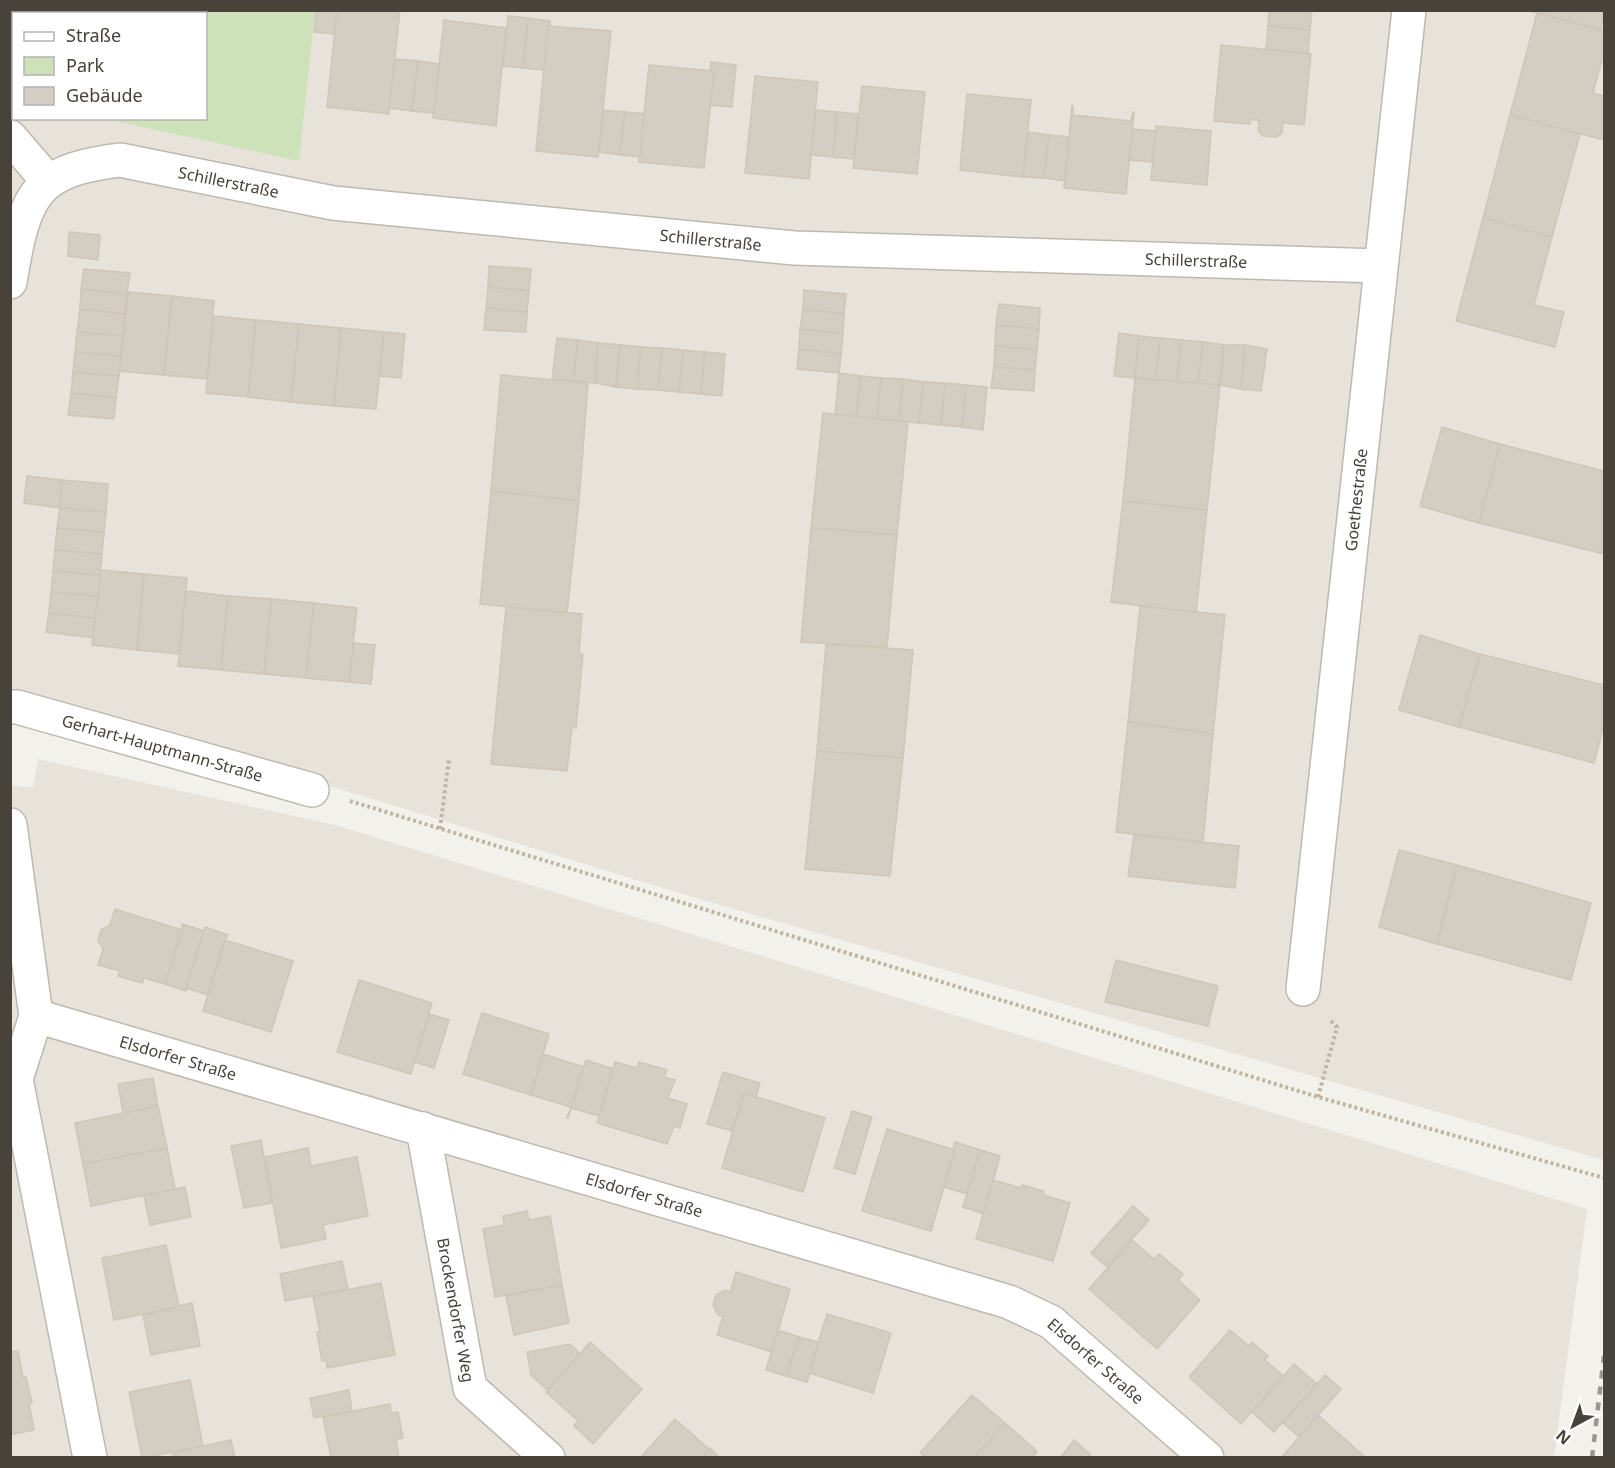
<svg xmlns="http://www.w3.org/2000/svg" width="1615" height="1468" viewBox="0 0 1615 1468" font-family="'Noto Sans',sans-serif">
  <rect width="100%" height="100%" fill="#f3f1eb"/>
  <!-- residential -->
  <g fill="#e7e3da" fill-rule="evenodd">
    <path d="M10 11H1604V1160L689 896 330 786 11 703ZM14 14H206V118H14Z"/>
    <path d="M38 759 335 825 1587 1209 1554 1457 11 1458 10 785 33 788Z"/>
  </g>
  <!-- green -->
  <path fill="#cee2b9" d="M56 10 315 11 299 161 106 119 206 118V14L56 13Z"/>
  <!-- building -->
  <g fill="#d4cdc2" stroke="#cec6b6" stroke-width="1.5">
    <path d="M316 10H337L335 34 314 32Z"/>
    <path d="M337 10H400L389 114 327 107Z"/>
    <path d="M1269 10H1312L1310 30 1268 26Z"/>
    <path d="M1526 10H1571L1568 21Z"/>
    <path d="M1571 10H1604L1601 30 1568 21Z"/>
    <path d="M1537 13 1604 31V52L1593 93 1604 96V140L1510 115Z"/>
    <path d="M508 16 528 18 523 68 503 66Z"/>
    <path d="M528 18 550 21 544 70 523 68Z"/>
    <path d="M444 20 506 28 496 126 433 118Z"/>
    <path d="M548 26 611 31 598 157 536 151Z"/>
    <path d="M1268 26 1310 30 1308 54 1266 49Z"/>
    <path d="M1221 45 1311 54 1304 125 1283 123 1282 133 1277 137 1263 136 1258 131 1259 120H1250V124L1214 121Z"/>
    <path d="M395 59 418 61 412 111 389 108Z"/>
    <path d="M418 61 439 64 434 113 412 111Z"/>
    <path d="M711 62 736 65 732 107 710 105 714 71H710Z"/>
    <path d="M649 65 714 71 704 168 639 162Z"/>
    <path d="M755 76 818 82 809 179 745 173Z"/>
    <path d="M862 86 925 92 917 174 853 168Z"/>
    <path d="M967 94 1031 100 1023 177 960 170Z"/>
    <path d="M1072 106H1073V115L1131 121 1133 112H1134L1126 194 1064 188Z"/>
    <path d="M604 110 625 112 620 155 599 152Z"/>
    <path d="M816 110 837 112 833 157 811 155Z"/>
    <path d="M625 112 644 114 640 157 620 155Z"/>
    <path d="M837 112 858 114 854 159 833 157Z"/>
    <path d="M1510 115 1580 134 1552 237 1483 218Z"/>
    <path d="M1156 126 1211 131 1207 185 1151 180Z"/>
    <path d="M1133 129 1155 131 1152 162 1129 160Z"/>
    <path d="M1028 132 1049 135 1044 178 1023 177Z"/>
    <path d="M1049 135 1069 137 1065 181 1044 178Z"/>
    <path d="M1483 218 1552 237 1534 305 1564 312 1555 347 1456 321Z"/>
    <path d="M69 232 100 235 98 260 68 256Z"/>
    <path d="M489 266 531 269 529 291 488 287Z"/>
    <path d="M84 269 130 273 127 294 81 289Z"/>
    <path d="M488 287 529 291 527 312 486 308Z"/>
    <path d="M81 289 127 294 125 314 80 309Z"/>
    <path d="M804 290 846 294 844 314 803 309Z"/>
    <path d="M128 292 172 296 164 375 119 371Z"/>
    <path d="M172 296 214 301 207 379 164 375Z"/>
    <path d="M999 304 1040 308 1039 329 996 325Z"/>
    <path d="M486 308 527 312 526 332 484 330Z"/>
    <path d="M80 309 125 314 123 336 77 332Z"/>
    <path d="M803 309 844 314 843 334 800 329Z"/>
    <path d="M214 316 256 320 248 397 206 393Z"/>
    <path d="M256 320 299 324 291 402 248 397Z"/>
    <path d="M299 324 341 328 334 406 291 402Z"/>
    <path d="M996 325 1039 329 1037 350 995 346Z"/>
    <path d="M341 328 384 332 376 409 334 406Z"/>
    <path d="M800 329 843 334 841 354 799 349Z"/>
    <path d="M77 332 123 336 121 356 75 352Z"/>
    <path d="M384 332 405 334 401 378 380 376Z"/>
    <path d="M1119 333 1139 336 1135 378 1114 376Z"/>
    <path d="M1139 336 1160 338 1156 380 1135 378Z"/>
    <path d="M557 338 578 340 573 381 552 380Z"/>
    <path d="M1160 338 1181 340 1177 382 1156 380Z"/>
    <path d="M578 340 598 343 595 383 573 381Z"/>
    <path d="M1181 340 1203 342 1198 384 1177 382Z"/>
    <path d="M1203 342 1224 345 1220 385 1198 384Z"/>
    <path d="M598 343 620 345 616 387 595 383Z"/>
    <path d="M620 345 641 347 637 389 616 387Z"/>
    <path d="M1224 345H1245L1241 389 1220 385Z"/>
    <path d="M1245 345 1267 349 1261 391 1241 389Z"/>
    <path d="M995 346 1037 350 1035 370 994 367Z"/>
    <path d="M641 347 662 348 658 390 637 389Z"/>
    <path d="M662 348 683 350 679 392 658 390Z"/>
    <path d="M799 349 841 354 839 373 797 369Z"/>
    <path d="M683 350 705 352 701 394 679 392Z"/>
    <path d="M75 352 121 356 119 376 73 372Z"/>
    <path d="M705 352 725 354 722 396 701 394Z"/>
    <path d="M994 367 1035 370 1034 391 991 388Z"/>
    <path d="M73 372 119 376 116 398 71 393Z"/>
    <path d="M839 373 861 376 856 417 835 414Z"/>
    <path d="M501 375 588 383 579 501 491 491Z"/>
    <path d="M861 376 881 378 877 419 856 417Z"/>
    <path d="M881 378 903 379 899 421 877 419Z"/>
    <path d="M1135 378 1220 385 1207 510 1123 501Z"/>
    <path d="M903 379 923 382 919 423 899 421Z"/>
    <path d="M923 382 945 383 941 425 919 423Z"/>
    <path d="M945 383 966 385 962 427 941 425Z"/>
    <path d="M966 385 987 387 983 430 962 427Z"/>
    <path d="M71 393 116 398 114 419 68 415Z"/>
    <path d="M823 413 908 422 897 535 811 528Z"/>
    <path d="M1442 427 1500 444 1479 523 1420 506Z"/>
    <path d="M1500 444 1604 471V554L1479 523Z"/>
    <path d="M27 476 62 480 60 508 24 503Z"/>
    <path d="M62 480 108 484 106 512 60 508Z"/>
    <path d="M491 491 579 501 567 613 480 604Z"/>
    <path d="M1123 501 1207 510 1196 613 1111 602Z"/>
    <path d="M60 508 106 512 104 532 57 528Z"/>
    <path d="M57 528 104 532 102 554 55 550Z"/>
    <path d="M811 528 897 535 887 647 801 642Z"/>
    <path d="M55 550 102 554 100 575 53 571Z"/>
    <path d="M100 570 144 574 137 650 92 645Z"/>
    <path d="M53 571 100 575 98 596 51 592Z"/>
    <path d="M144 574 187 578 179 654 137 650Z"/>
    <path d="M186 591 228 596 221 670 178 666Z"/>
    <path d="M51 592 98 596 95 618 49 613Z"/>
    <path d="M228 596 272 599 264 674 221 670Z"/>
    <path d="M272 599 314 603 306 678 264 674Z"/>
    <path d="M314 603 357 608 349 682 306 678Z"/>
    <path d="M1140 606 1225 615 1213 734 1128 722Z"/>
    <path d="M506 607 582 614 579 653 583 654 576 728 572 727 567 771 491 764Z"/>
    <path d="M49 613 95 618 93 638 46 632Z"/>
    <path d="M1420 635 1480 654 1459 727 1399 710Z"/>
    <path d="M354 643 375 645 371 684 349 682Z"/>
    <path d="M826 644 913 650 903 758 817 751Z"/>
    <path d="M1480 654 1604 685V724L1594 763 1459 727Z"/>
    <path d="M1128 722 1213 734 1203 842 1116 832Z"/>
    <path d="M817 751 903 758 890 876 805 869Z"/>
    <path d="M1134 835 1239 846 1235 888 1128 876Z"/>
    <path d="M1399 850 1457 865 1437 944 1379 927Z"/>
    <path d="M1457 865 1591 903 1571 980 1437 944Z"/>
    <path d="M115 909 182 930 165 984 144 978 142 983 118 976 120 971 98 965 103 949 98 940 101 930 110 925Z"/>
    <path d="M182 924 204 931 186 991 165 984 182 930Z"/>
    <path d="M205 927 228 935 225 940 208 995 186 988Z"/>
    <path d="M225 940 293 961 271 1032 203 1011Z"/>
    <path d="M1116 960 1218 986 1208 1026 1105 1002Z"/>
    <path d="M359 980 432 1003 411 1074 337 1052Z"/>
    <path d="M482 1013 549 1034 531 1095 463 1074Z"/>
    <path d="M429 1014 449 1020 434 1068 414 1062Z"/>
    <path d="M543 1054 584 1067 568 1118H567L571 1107 531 1095Z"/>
    <path d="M586 1060 613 1069 599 1116 571 1108Z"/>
    <path d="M615 1062 637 1068 639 1062 667 1070 664 1077 675 1080 668 1098 687 1104 680 1128 674 1126 667 1144 597 1123Z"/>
    <path d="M723 1072 760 1083 756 1097 744 1093 732 1131 707 1124Z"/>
    <path d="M153 1078 158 1106 123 1113 118 1084Z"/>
    <path d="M744 1093 825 1118 803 1192 722 1168Z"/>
    <path d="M158 1106 167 1148 83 1164 75 1123Z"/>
    <path d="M852 1111 872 1117 855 1174 834 1168Z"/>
    <path d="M887 1129 955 1150 931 1231 862 1211Z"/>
    <path d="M261 1140 272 1203 244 1208 231 1146Z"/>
    <path d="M955 1142 981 1150 967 1194 944 1187 955 1150 953 1149Z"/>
    <path d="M167 1148 175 1189 91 1206 83 1164Z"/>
    <path d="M308 1148 311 1166 357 1157 368 1216 323 1225 326 1239 281 1248 265 1157Z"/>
    <path d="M980 1150 1000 1156 984 1214 963 1207Z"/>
    <path d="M993 1180 1021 1188 1022 1185 1044 1191 1043 1195 1070 1203 1053 1261 976 1239Z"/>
    <path d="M185 1187 191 1217 150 1225 144 1196Z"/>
    <path d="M1133 1206 1149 1220 1107 1267 1091 1253Z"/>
    <path d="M527 1211 529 1220 550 1216 562 1285 495 1297 483 1229 504 1225 503 1216Z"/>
    <path d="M1132 1240 1154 1259 1159 1254 1183 1274 1178 1280 1200 1300 1157 1349 1089 1289Z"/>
    <path d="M166 1245 179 1307 114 1320 102 1258Z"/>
    <path d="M342 1261 348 1289 285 1301 280 1274Z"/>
    <path d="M736 1272 790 1289 772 1352 717 1335 723 1316 718 1315 713 1305 716 1295 725 1290 730 1292Z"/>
    <path d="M381 1283 395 1355 327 1368 326 1360 322 1361 317 1332H320L313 1297Z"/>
    <path d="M562 1285 569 1323 514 1335 506 1296Z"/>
    <path d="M192 1303 200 1346 151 1355 143 1315 179 1307 178 1306Z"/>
    <path d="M827 1314 891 1333 873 1393 809 1373Z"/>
    <path d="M778 1330 799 1337 786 1376 766 1370Z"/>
    <path d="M1230 1330 1249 1346 1252 1342 1268 1356 1265 1360 1283 1376 1241 1424 1189 1377Z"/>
    <path d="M799 1337 818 1342 807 1382 786 1376Z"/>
    <path d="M590 1342 642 1389 593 1444 574 1426 578 1421 546 1392Z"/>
    <path d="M570 1344 580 1354 547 1390 531 1375 527 1352Z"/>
    <path d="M18 1351 23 1377H26L32 1403 29 1404 34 1430 10 1435V1352Z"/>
    <path d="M1294 1364 1317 1384 1274 1432 1252 1412Z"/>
    <path d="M1325 1375 1341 1389 1299 1437 1283 1423Z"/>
    <path d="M190 1380 203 1446 142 1458 129 1392Z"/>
    <path d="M349 1390 352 1411 314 1418 310 1398Z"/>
    <path d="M972 1395 1005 1423 974 1458H926L920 1453Z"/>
    <path d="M390 1404 391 1413 398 1412 403 1438 396 1440 399 1458H331L323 1417Z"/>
    <path d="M1318 1415 1366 1458H1281Z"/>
    <path d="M675 1419 709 1449 702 1458H640Z"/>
    <path d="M1005 1423 1037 1451 1032 1458H974Z"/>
    <path d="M231 1440 235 1458H173L172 1453Z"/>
    <path d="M1074 1440 1091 1455 1088 1458H1060Z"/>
    <path d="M710 1448 720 1458H702Z"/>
  </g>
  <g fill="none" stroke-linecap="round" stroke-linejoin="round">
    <!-- street casing -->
    <g stroke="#beb9ae" stroke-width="36">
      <g id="street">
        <path d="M10 137 48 181"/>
        <path id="s1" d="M10 282C15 252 22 199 50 181 70 167 97 163 120 160L333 203 794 248 1380 266"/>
        <path id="s2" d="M10 707H17L312 790"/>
        <path d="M10 825 36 1016 16 1079 90 1458"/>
        <path id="s3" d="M1303 989 1409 10"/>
        <path id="s4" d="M36 1016 1009 1302 1051 1322 1207 1458"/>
        <path id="s5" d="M423 1129 470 1388 548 1458"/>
      </g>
    </g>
    <!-- path -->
    <g stroke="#beb5a1" stroke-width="4" stroke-dasharray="3 3" stroke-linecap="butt">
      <path d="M56 14V10"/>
      <path d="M350 801 1318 1097 1604 1178"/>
      <path d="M440 829 449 759"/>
      <path d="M1318 1097 1337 1027 1329 1019"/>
    </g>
    <!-- street -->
    <use href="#street" stroke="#fff" stroke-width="33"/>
    <!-- rail -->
    <path stroke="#989898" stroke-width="4.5" stroke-dasharray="8 8" stroke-linecap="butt" d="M1592 1458 1604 1356"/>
  </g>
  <g text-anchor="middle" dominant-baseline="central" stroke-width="4.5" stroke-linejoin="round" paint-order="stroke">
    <!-- street labels -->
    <g font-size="16" fill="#47423a" stroke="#fff">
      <text stroke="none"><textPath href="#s1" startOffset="296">Schillerstraße</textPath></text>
      <text stroke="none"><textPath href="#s1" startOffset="782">Schillerstraße</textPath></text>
      <text stroke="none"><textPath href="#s1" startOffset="1268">Schillerstraße</textPath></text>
      <text stroke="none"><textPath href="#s3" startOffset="492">Goethestraße</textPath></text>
      <text stroke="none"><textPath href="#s2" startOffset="158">Gerhart-Hauptmann-Straße</textPath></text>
      <text stroke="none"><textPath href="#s4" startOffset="148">Elsdorfer Straße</textPath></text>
      <text stroke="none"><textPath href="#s4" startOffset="634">Elsdorfer Straße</textPath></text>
      <text stroke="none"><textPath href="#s5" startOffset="184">Brockendorfer Weg</textPath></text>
      <text stroke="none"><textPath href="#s4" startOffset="1120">Elsdorfer Straße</textPath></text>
    </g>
  </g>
  <!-- border -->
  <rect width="1615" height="1468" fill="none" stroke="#47423a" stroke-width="24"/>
  <!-- legend -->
  <rect x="12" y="12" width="195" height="108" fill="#ffffff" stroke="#b5b3b0" stroke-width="1.5"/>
  <rect x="24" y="32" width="30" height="9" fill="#ffffff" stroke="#b5b3b0" stroke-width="1.5"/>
  <text x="66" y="42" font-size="18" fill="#47423a">Straße</text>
  <rect x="24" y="57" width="30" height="18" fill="#cee2b9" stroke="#b5b3b0" stroke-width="1.5"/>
  <text x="66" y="72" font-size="18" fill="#47423a">Park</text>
  <rect x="24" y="87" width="30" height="18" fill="#d4cdc2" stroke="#b5b3b0" stroke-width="1.5"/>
  <text x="66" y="102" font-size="18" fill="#47423a">Gebäude</text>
  <!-- north arrow -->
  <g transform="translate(1573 1426) rotate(221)" stroke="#ffffff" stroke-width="4.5" paint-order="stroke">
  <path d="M0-4.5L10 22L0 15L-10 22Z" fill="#47423a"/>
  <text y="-9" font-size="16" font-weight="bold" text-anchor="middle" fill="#47423a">N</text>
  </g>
</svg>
